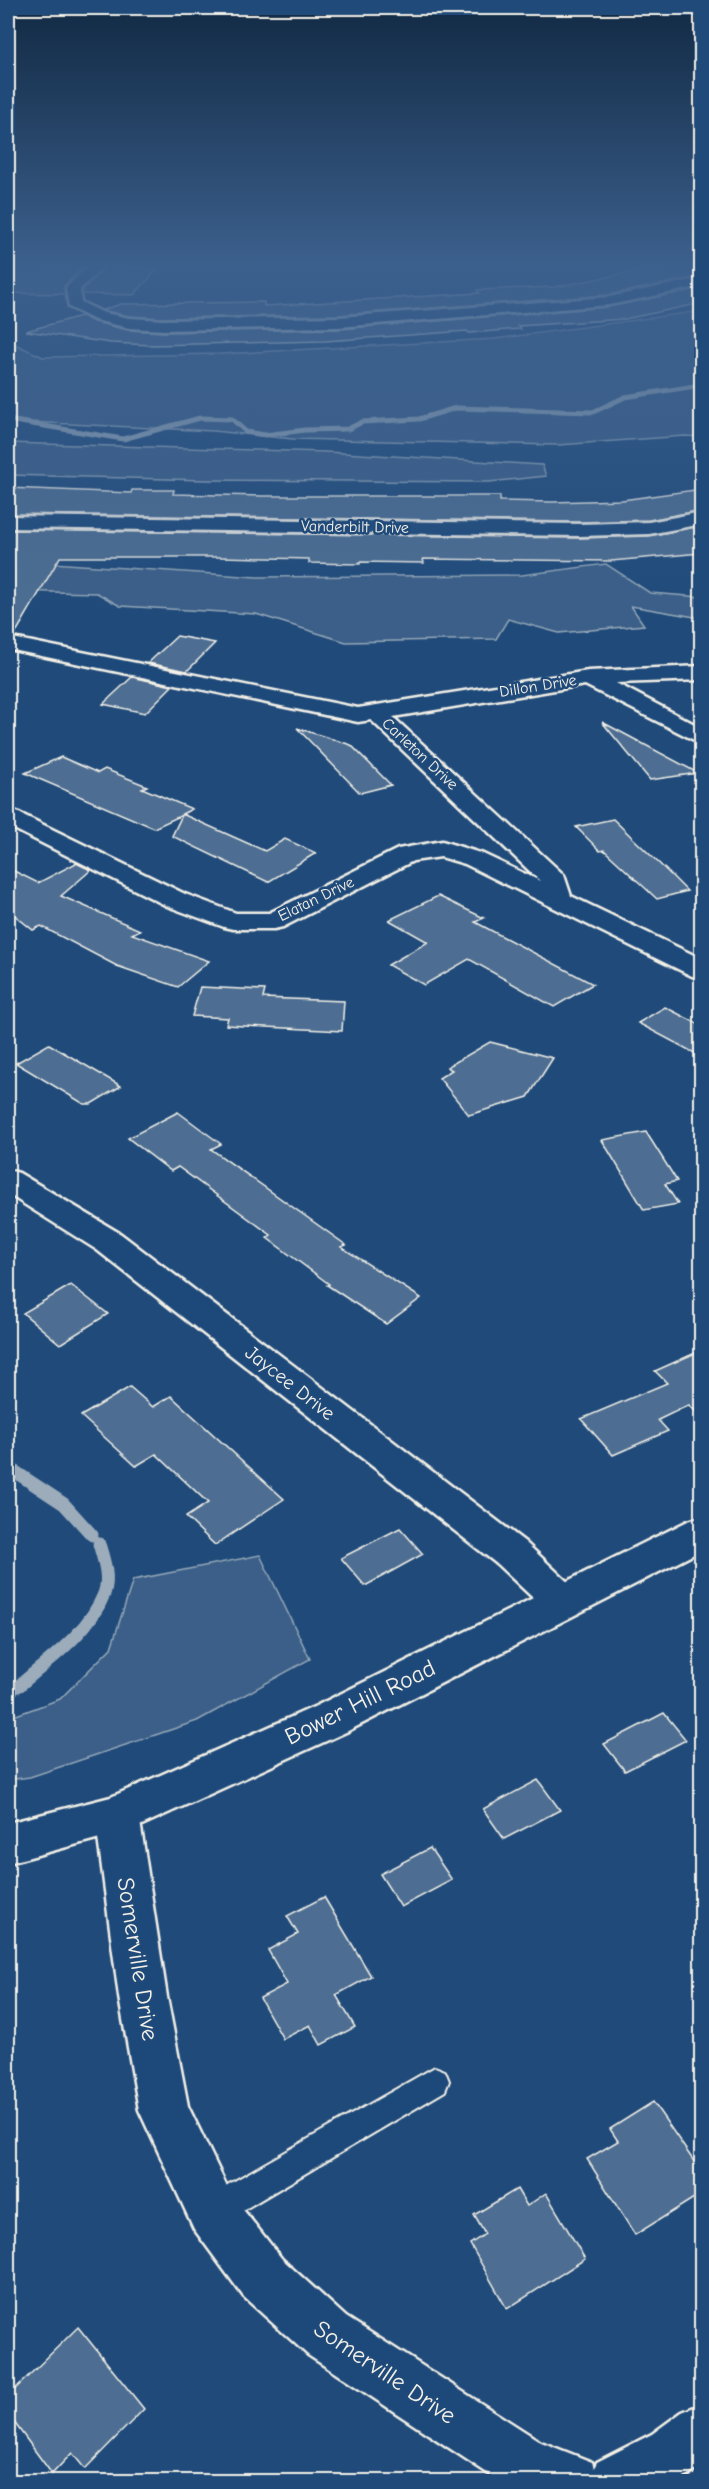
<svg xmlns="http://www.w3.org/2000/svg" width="709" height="2489" viewBox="0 0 709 2489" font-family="'Comic Neue',sans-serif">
  <rect width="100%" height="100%" fill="#1f4a7a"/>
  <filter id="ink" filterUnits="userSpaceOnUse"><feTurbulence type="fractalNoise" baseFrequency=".0167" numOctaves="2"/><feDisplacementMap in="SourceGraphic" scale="12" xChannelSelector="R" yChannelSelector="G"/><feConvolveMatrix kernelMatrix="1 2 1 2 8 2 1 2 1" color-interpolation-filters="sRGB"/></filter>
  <g filter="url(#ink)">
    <!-- green -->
    <g fill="#3a5f88" stroke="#97a8b8" stroke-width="1.5">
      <path d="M701 311V437L685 436 558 445 293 439 213 431 8 421V341L43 357 220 354 495 339Z"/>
      <path d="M8 443 326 452 542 465 546 476 489 482 206 480 8 475Z"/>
      <path d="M8 560 257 577 522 575 606 564 650 593 701 597V618L631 606 644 625 559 633 508 619 496 639 346 642 256 614 120 606 97 593 8 591Z"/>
      <path d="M260 1555 310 1659 197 1721 30 1777 8 1780V1718L60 1699 111 1648 133 1580Z"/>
    </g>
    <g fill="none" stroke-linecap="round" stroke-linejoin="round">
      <!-- stream-far1 -->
      <path stroke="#9cacbb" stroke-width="5" d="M8 420 123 439 200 418 232 419 246 432 265 435 305 430 348 429 362 422 419 419 456 408 593 412 625 397 702 385"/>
      <!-- stream -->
      <g stroke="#9cacbb" stroke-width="13">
        <path d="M8 1467 64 1504 92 1535"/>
        <path d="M8 1691 20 1685C50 1659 89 1632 104 1594 110 1578 104 1560 99 1544"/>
      </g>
    </g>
    <!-- building -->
    <g fill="#4d6e92" stroke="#f4f1e8" stroke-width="1.5">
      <path d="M8 266H84L64 286 65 294 8 293Z"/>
      <path d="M106 266H108L158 269 134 295 83 294 82 290Z"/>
      <path d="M662 266H702V276L609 295 339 315 164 318 129 316 102 310 121 304 264 302V306L479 293 477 290 555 287Z"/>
      <path d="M702 288V303L625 319 518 326 521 329 469 333 467 331 325 341 151 345 111 343 26 331 81 316 94 322 128 330 164 332 339 329 609 307Z"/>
      <path d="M8 488 131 493 132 490H174L173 494 263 496H500V501L552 502 622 500 702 489V510L649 520 580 522 8 514Z"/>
      <path d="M701 526V553L611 561 423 559 424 563 360 562V564L309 563V559L220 557H60L14 636 8 635V530L580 538 649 536Z"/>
      <path d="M177 636 215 643 187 671 148 663Z"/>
      <path d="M132 677 172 686 145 713 103 704Z"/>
      <path d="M602 722 698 773 650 780Z"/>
      <path d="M297 728 351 745 391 785 360 793Z"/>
      <path d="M61 757 98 773 105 769 147 786 142 788 192 809 182 814 265 851 285 839 316 853 268 882 172 836 182 815 154 828 25 773Z"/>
      <path d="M613 819 667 871 687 891 657 899 604 850 600 851 576 827Z"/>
      <path d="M76 863 91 870 61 896 140 930 132 934 209 961 178 987 117 966 41 926 33 930 8 910V868L38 883Z"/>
      <path d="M438 896 484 918 475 922 593 984 554 1007 469 959 424 985 388 965 428 942 389 920Z"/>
      <path d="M200 987 265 990 263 998 344 1001 342 1031 226 1025 228 1018 192 1016Z"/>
      <path d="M665 1007 702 1026V1057L638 1023Z"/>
      <path d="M490 1042 553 1058 528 1097 469 1115 439 1078 452 1070 447 1067Z"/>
      <path d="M49 1044 121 1086 91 1104H84L16 1063Z"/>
      <path d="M178 1112 221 1144 211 1149 346 1245 341 1247 421 1298 386 1324 327 1285 329 1284 267 1238 271 1235 178 1167 171 1171 128 1138Z"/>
      <path d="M646 1132 677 1181 665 1184 678 1204 644 1210 602 1140Z"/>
      <path d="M71 1285 108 1314 60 1344 23 1313Z"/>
      <path d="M702 1350V1418L689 1405 658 1420 668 1431 613 1455 581 1419 667 1383 655 1371Z"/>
      <path d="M130 1387 153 1407 171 1396 284 1499 215 1545 186 1517 208 1503 156 1454 136 1466 81 1416Z"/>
      <path d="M400 1528 423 1554 365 1586 341 1558Z"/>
      <path d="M664 1713 686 1740 625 1771 604 1744Z"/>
      <path d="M538 1780 560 1810 504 1839 483 1809Z"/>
      <path d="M430 1848 452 1880 401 1907 380 1874Z"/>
      <path d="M324 1897 371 1976 336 1995 355 2027 321 2045 310 2025 283 2039 260 1998 287 1984 268 1950 298 1934 287 1916Z"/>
      <path d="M653 2102 702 2173V2193L635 2235 587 2159 618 2141 610 2129Z"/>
      <path d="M517 2189 527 2206 546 2193 585 2259 507 2309 470 2244 485 2234 474 2215Z"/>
      <path d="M78 2327 144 2409 85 2469 72 2453 52 2474 8 2414V2396Z"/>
    </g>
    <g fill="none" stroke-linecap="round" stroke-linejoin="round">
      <!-- lane casing -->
      <g stroke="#f4f1e8" stroke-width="4">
        <path id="lane" d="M435 2067 445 2071 449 2081 445 2091 223 2222 212 2226 201 2222 197 2211 201 2200Z"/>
      </g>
      <!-- street casing -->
      <g stroke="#f4f1e8" stroke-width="5">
        <g id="street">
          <path d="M88 266H104L80 289 81 302 104 313 129 318 164 320 339 317 609 297 702 278V286L609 305 339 327 164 330 129 328 95 320 69 307 66 288Z"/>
          <path d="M702 512V524L649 534 580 536 8 528V516L580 524 649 522Z"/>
          <path d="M8 637 358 708 588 671 702 666V680L616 683 702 728V744L585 685 393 717 564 875 571 896 702 959V978L692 976 465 864 441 857 413 861 283 927 274 929H233L224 927 167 906 8 826V810L17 812 185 894 236 913H269L398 849 442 841 483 854 540 881 371 720 358 722 8 649Z"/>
          <path d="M8 1170 19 1173 121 1234 525 1542 576 1590 582 1601 576 1612 562 1617 548 1612 497 1564 97 1250 8 1194Z"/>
          <path d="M117 1795 133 1801 139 1815 167 1997 188 2106 230 2193 282 2259 346 2317 541 2442 592 2462 594 2468 597 2462 652 2434 682 2412 702 2404V2467L677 2482H501L308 2355 244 2297 194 2229 139 2110 119 1997 95 1815 101 1801Z"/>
        </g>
      </g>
      <!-- secondary casing -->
      <g stroke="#f4f1e8" stroke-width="5">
        <path id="secondary" d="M702 1517V1550L346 1732 133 1829 8 1863V1823L111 1797 316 1706 688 1521Z"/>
      </g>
      <!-- lane -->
      <use href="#lane" fill="#1f4a7a" fill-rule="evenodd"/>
      <!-- street -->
      <use href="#street" fill="#1f4a7a" fill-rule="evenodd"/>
      <!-- secondary -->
      <use href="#secondary" fill="#1f4a7a" fill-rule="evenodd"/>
    </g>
  </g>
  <!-- sky -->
  <linearGradient id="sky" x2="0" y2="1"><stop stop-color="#112943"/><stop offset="0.43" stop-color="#3c608d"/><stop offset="1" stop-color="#3c608d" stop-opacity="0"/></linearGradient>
  <rect width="709" height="615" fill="url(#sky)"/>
  <g text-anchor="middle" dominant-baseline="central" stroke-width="5" stroke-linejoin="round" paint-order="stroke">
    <!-- far-street labels -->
    <g font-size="16" fill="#f4f1e8" stroke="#1f4a7a">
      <text transform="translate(355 527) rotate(1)">Vanderbilt Drive</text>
      <text transform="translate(538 686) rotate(-9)">Dillon Drive</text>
      <text transform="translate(420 754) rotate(43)">Carleton Drive</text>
      <text transform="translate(316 899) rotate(-26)">Elatan Drive</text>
    </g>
    <!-- street labels -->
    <g font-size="20" fill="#f4f1e8" stroke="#1f4a7a">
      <text transform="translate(290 1383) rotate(38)">Jaycee Drive</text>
    </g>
    <!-- near-street labels -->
    <g font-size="24" fill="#f4f1e8" stroke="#1f4a7a">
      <text transform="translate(360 1702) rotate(-26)">Bower Hill Road</text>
      <text transform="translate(138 1959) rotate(81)">Somerville Drive</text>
      <text transform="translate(385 2372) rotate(34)">Somerville Drive</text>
    </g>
  </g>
  <!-- margin -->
  <rect width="709" height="2489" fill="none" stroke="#1f4a7a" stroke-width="30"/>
  <rect x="15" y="15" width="679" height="2459" fill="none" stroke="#f4f1e8" stroke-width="2" filter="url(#ink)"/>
</svg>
